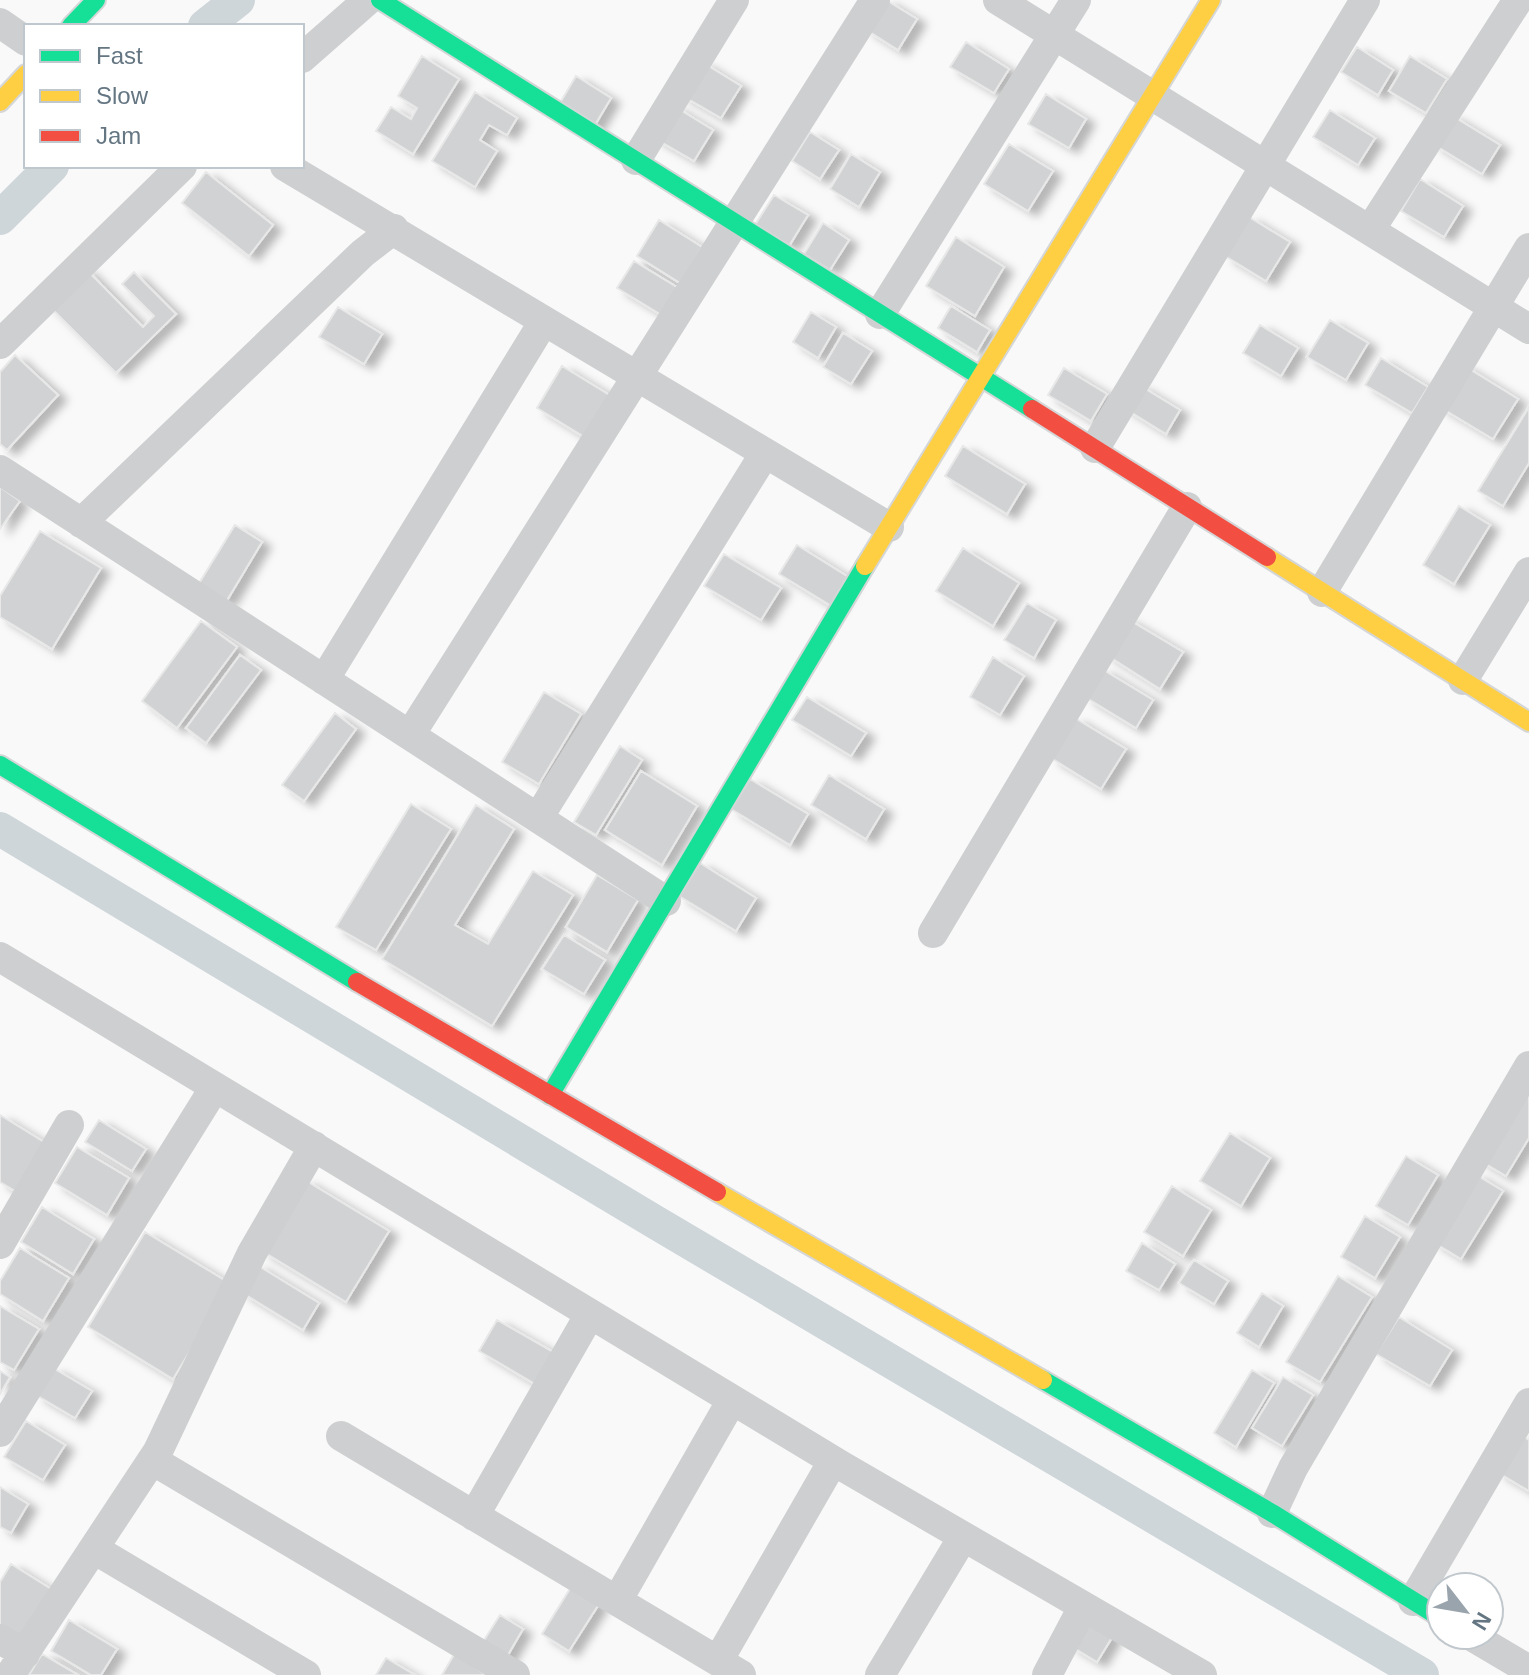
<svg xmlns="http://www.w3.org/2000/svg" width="1529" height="1675" font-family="Helvetica,sans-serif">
  <defs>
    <filter id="shadow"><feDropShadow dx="9" dy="5" stdDeviation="4" flood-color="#0004"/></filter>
  </defs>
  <rect width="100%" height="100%" fill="#f9f9f9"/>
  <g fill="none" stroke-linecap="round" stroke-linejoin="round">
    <path stroke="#ced6d9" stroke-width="34" d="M205 26 238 0
      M0 218 52 166
      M0 829 655 1222 1422 1675"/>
  </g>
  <path fill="#d0d2d3" stroke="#e8e8e8" stroke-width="2" filter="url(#shadow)" d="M886 0 917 19 898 50 865 29Z
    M966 42 1009 69 994 93 950 67Z
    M1357 47 1393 70 1378 95 1341 72Z
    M422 56 459 79 413 154 376 131 391 107 411 119 417 108 398 96Z
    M1410 56 1447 79 1426 113 1389 91Z
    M702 62 741 86 721 118 681 95Z
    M576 76 611 98 592 130 557 108Z
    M475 92 517 118 507 135 489 125 480 140 497 151 475 187 432 161Z
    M1046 94 1086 119 1069 148 1028 124Z
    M674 106 713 130 694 161 654 138Z
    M1330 110 1375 138 1358 165 1313 137Z
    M1451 115 1500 145 1482 174 1433 144Z
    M810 132 839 150 820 179 792 161Z
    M1009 144 1053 171 1028 211 984 184Z
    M851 154 880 172 859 207 830 189Z
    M206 172 273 225 249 256 182 203Z
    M1420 179 1463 206 1444 237 1401 211Z
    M774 195 808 215 789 246 755 225Z
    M1249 217 1290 242 1266 281 1225 256Z
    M659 220 702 247 680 283 637 256Z
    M823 223 849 240 830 270 804 254Z
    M956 237 1004 267 975 316 926 286Z
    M634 261 680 289 663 316 617 288Z
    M85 268 143 327 154 316 122 284 134 272 176 314 116 373 48 305Z
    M951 306 990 330 977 352 938 328Z
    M338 307 382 334 364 364 319 337Z
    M811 312 836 327 818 358 793 342Z
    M1330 320 1368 343 1346 380 1307 357Z
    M1260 325 1298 348 1281 376 1243 353Z
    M843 333 872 351 851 384 823 367Z
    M15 355 58 395 7 450 0 444V372Z
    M1381 358 1428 387 1412 413 1365 385Z
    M1463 365 1518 399 1493 439 1438 406Z
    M562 366 611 396 586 438 537 408Z
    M1064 368 1107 394 1091 421 1048 395Z
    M1139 385 1180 410 1166 434 1124 408Z
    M1529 407V463L1503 506 1478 491Z
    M963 446 1025 484 1007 514 945 476Z
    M0 487 20 501 0 529Z
    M1459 506 1490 525 1454 584 1423 565Z
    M235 525 262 542 226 602 198 585Z
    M40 531 101 568 52 649 0 617V596Z
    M797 545 850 578 833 607 779 574Z
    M963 548 1019 583 993 626 936 591Z
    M724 554 781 588 761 620 704 586Z
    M1027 603 1056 620 1034 658 1004 640Z
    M1126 618 1183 652 1160 689 1105 654Z
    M201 621 237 647 177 728 142 701Z
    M240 655 261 670 206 743 186 728Z
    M993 657 1024 676 1000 715 970 697Z
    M1102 669 1153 700 1136 728 1085 697Z
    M544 692 581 714 539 784 502 762Z
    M807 697 866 733 851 756 792 720Z
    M335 713 356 729 304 801 282 785Z
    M1075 718 1126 749 1101 789 1051 758Z
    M620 746 642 760 596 835 574 822Z
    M641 771 697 806 662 865 605 830Z
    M829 775 884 809 866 839 811 805Z
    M750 779 808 814 790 845 731 809Z
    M411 804 451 829 376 950 336 927Z
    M476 805 514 829 455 925 488 944 533 871 573 895 492 1026 382 959Z
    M700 863 756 898 736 931 679 896Z
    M597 875 638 900 607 952 566 927Z
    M564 935 605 960 584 994 542 969Z
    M1529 1080V1138L1506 1176 1479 1160Z
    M0 1115 44 1142 15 1191 0 1182Z
    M99 1120 146 1149 132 1171 85 1142Z
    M1230 1133 1270 1158 1241 1206 1200 1181Z
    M77 1147 129 1178 107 1215 55 1183Z
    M1406 1156 1438 1175 1408 1225 1376 1206Z
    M1475 1174 1503 1191 1461 1259 1433 1242Z
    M305 1180 389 1231 346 1302 262 1251Z
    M1172 1186 1211 1210 1183 1256 1144 1232Z
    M42 1207 94 1239 73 1274 21 1242Z
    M1365 1216 1400 1237 1375 1278 1341 1257Z
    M145 1232 231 1284 173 1379 88 1327Z
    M1142 1243 1175 1264 1159 1290 1126 1271Z
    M20 1248 69 1278 43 1321 0 1294V1281Z
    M1194 1260 1228 1281 1214 1304 1179 1283Z
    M257 1265 319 1303 303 1330 241 1292Z
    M1338 1276 1372 1297 1320 1382 1286 1362Z
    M1262 1293 1283 1306 1259 1347 1237 1333Z
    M0 1306 39 1329 14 1370 0 1362Z
    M1399 1317 1452 1350 1430 1386 1376 1354Z
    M497 1320 553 1352 535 1384 479 1351Z
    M53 1368 92 1391 75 1418 36 1395Z
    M1252 1370 1274 1383 1236 1447 1214 1433Z
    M0 1371 10 1377 0 1394Z
    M1283 1377 1313 1395 1282 1446 1252 1428Z
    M26 1421 65 1445 43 1480 4 1457Z
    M1521 1435 1529 1440V1491L1497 1472Z
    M0 1487 28 1504 11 1533 0 1527Z
    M11 1564 56 1592 25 1644 0 1629V1582Z
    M571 1587 599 1604 569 1651 542 1634Z
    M500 1615 523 1629 505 1660 481 1645Z
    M1085 1618 1113 1636 1097 1662 1069 1645Z
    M69 1620 117 1649 101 1675H91L51 1651Z
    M455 1653 486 1675H442Z
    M42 1654 78 1675H29Z
    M386 1658 415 1675H376Z"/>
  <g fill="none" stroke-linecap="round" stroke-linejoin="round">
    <defs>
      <path id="fast" d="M380 0 1032 409
        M71 26 96 0
        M0 765 357 982
        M550 1095 865 566
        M1043 1380 1272 1513 1441 1618"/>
      <path id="slow" d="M0 102 26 74
        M1267 557 1529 722
        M865 566 1211 0
        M717 1192 1043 1380"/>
      <path id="jam" d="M1032 409 1267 557
        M357 982 717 1192"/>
    </defs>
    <use href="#fast" stroke="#d5d6d7" stroke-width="22"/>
    <use href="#slow" stroke="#d5d6d7" stroke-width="22"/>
    <use href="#jam" stroke="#d5d6d7" stroke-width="22"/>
    <path stroke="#cecfd0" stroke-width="30" d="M998 0 1529 329
      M0 23 26 41
      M302 58 368 0
      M636 160 734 0
      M285 166 889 527
      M1370 230 1518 0
      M880 314 1076 0
      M0 344 182 166
      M1095 448 1365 0
      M0 470 666 901
      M81 523 363 253 394 229
      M1322 592 1529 248
      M324 680 544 321
      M1463 680 1529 572
      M410 735 875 0
      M538 818 765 453
      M933 933 1187 507
      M0 957 842 1466 1202 1675
      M0 1244 69 1125
      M0 1432 215 1087
      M341 1436 741 1675
      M152 1460 515 1675
      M1272 1513 1293 1468 1529 1066
      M474 1516 590 1314
      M94 1549 306 1675
      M617 1601 732 1400
      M1413 1601 1529 1403
      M1470 1635 1529 1670
      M0 1639 25 1654
      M718 1661 833 1461
      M10 1675 158 1451 252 1253 314 1146
      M880 1675 963 1537
      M1047 1675 1083 1607"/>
    <use href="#fast" stroke="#16e098" stroke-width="18"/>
    <use href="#slow" stroke="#ffcf43" stroke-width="18"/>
    <use href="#jam" stroke="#f24e42" stroke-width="18"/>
  </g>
  <rect x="24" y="24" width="280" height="144" fill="#ffffff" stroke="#c1c8cd" stroke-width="2"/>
  <rect x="40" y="50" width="40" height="12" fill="#16e098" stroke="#c1c8cd" stroke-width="2"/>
  <text x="96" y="64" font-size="24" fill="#657683">Fast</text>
  <rect x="40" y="90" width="40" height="12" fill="#ffcf43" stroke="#c1c8cd" stroke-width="2"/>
  <text x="96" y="104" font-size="24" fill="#657683">Slow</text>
  <rect x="40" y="130" width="40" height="12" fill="#f24e42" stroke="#c1c8cd" stroke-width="2"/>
  <text x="96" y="144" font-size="24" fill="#657683">Jam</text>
  <g transform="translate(1465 1611) rotate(121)"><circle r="38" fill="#ffffff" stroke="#c1c8cd" stroke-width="2"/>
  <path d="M0-6L14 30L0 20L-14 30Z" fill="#99a4ac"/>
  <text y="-12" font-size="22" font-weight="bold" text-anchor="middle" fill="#657683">N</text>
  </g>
</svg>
